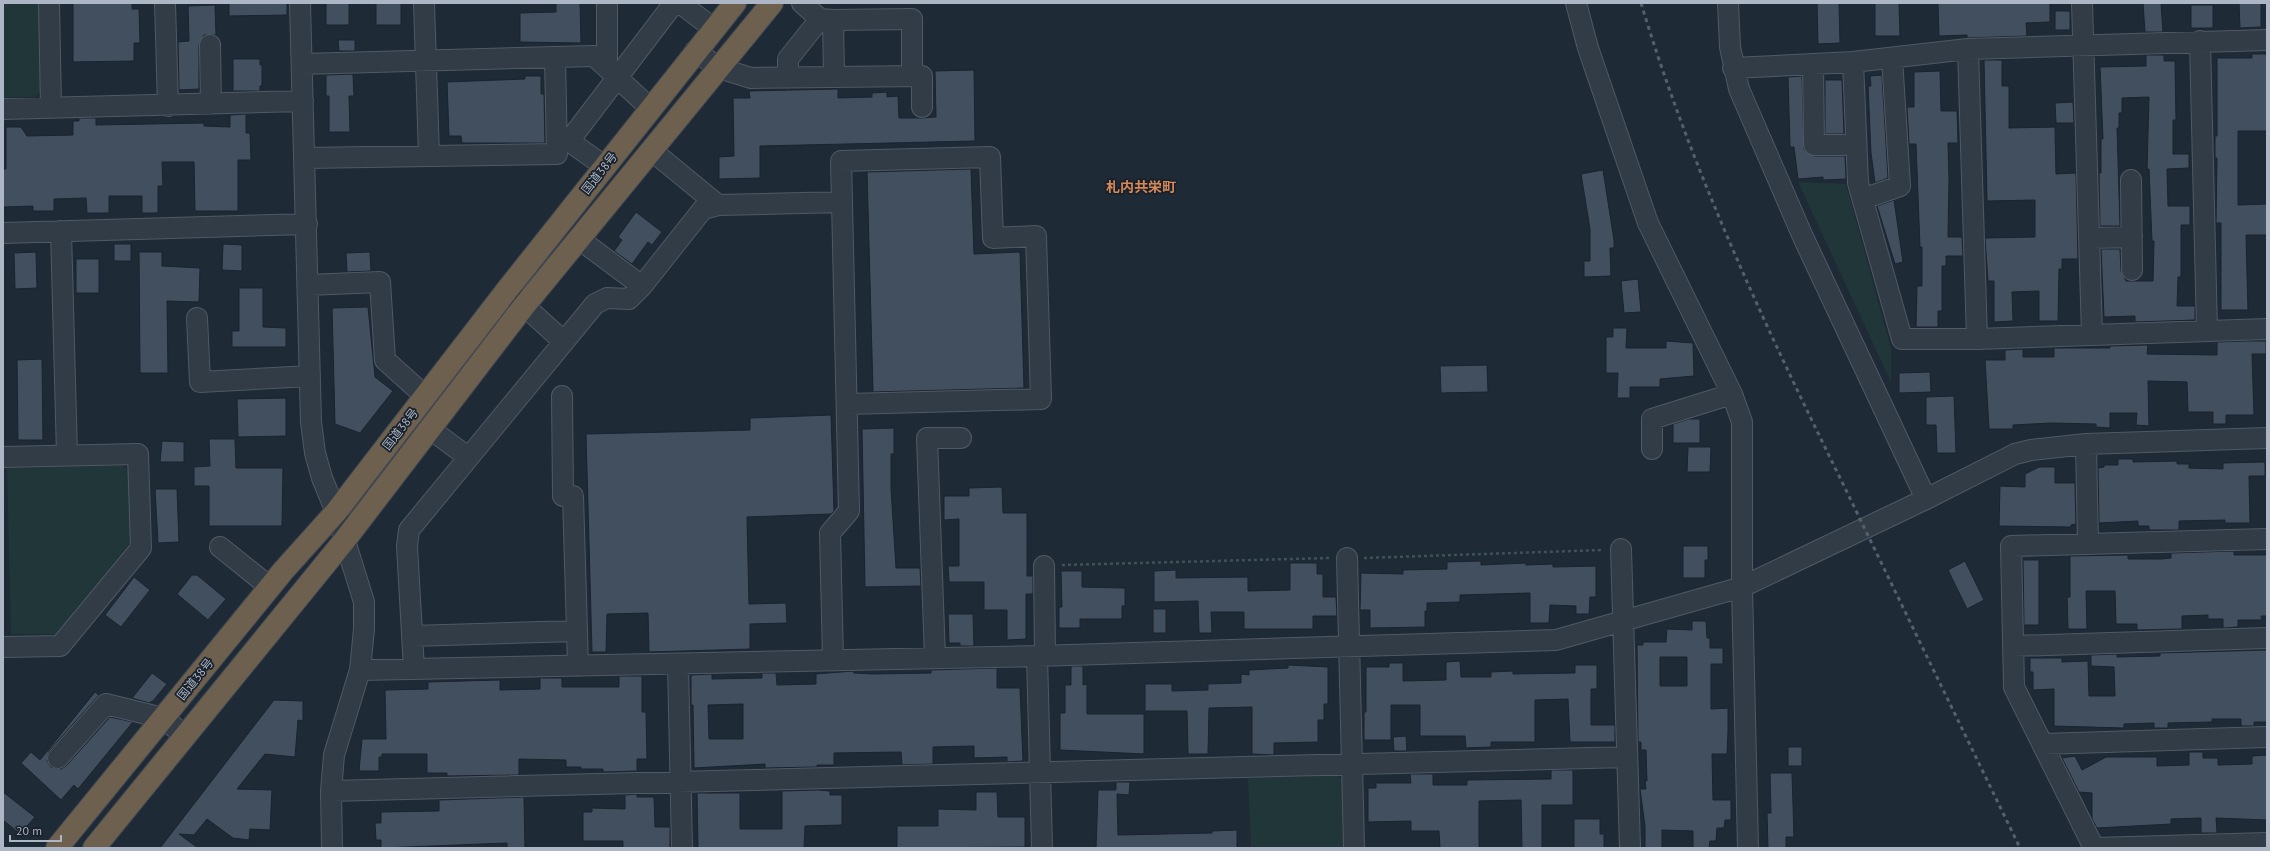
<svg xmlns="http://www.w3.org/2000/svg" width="2270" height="851" font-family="'PT Sans','Noto Sans JP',sans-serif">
  <rect width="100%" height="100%" fill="#1f2a37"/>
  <path fill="#213638" d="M3 3H39L42 88 36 97H3Z
    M1798 182 1846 184 1891 348V382Z
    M122 465 130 471V543L56 634H11L7 468Z
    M1336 775 1342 780 1343 848H1251L1248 778Z"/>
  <path fill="#424f5f" stroke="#1a232e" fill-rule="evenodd" d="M73 3H132V9H139L140 43H134V61L73 62Z
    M229 3H287V15L229 16Z
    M326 3H349V25H326Z
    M376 3H401V25H376Z
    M556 3H580L581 43 520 42V13L556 12Z
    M1817 3H1839L1840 43 1818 44Z
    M1875 3H1899L1900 36H1875Z
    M1938 3H2050V22L2026 23 2027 36 1967 38V35L1939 36Z
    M2143 3H2161L2163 32H2145Z
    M2239 3H2261V27L2240 28Z
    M215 5 216 35H204L199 45V89L179 90 178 42 189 41 188 6Z
    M2191 5H2213V28H2191Z
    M2055 11H2070V30H2055Z
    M338 40H355V51H339Z
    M2252 54H2267V131H2238V205L2267 204V235H2246L2248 310H2221V223H2216L2217 158H2215V136H2217V58H2252Z
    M2146 55H2164V61H2175L2176 120H2173V154H2189V168L2167 169 2168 206H2190V225H2181V277H2178L2177 306H2195V320L2135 322V316L2104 317 2101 249H2120L2121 271 2126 281H2153L2154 241H2152L2149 169H2147L2149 97 2122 98V113H2119V128H2117L2120 226H2100L2099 173H2101V139H2103L2100 67 2146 66Z
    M233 59H260V65H262V86H260V91H233Z
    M1984 60H2002V86H2009V128L2055 127 2056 174 2076 173 2078 259H2062V269H2059L2058 321H2039V291L2012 292 2013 321 1994 322V281H1988L1985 238 2035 237V200L1987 201Z
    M974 70 975 141 760 146V178L719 179V157L734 156 733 98H750L749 91 838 89V98L872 97V93L887 92V97L898 96 899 118H922L936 117 935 71Z
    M1940 71 1941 111H1957L1958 143H1948L1949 179 1948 237H1962L1963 256H1946V266H1942V311H1938V327H1916L1917 286H1922V247H1920L1916 144H1909L1907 107H1914V72Z
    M353 74 354 96H349L350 132H329V96H326V75Z
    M1882 75 1888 178 1875 183 1871 153 1868 86H1871L1870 76Z
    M525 76H541V94H544L545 143H462L461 136H449L447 82 525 79Z
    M1802 76 1804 150 1814 156H1845L1846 179 1823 180V177L1798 179 1794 147H1790L1788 77Z
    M1825 80H1842L1844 134H1825Z
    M2073 102 2074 123H2056L2055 103Z
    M246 114V133H250L251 160H238V211H195L194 162H162L163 186H158V213H142V196H109V213H87L86 198 54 199V211H33V206L3 207V169H6V127H21L27 136 73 135V121H79V118H96V125L204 123V126L230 127V115Z
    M971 169 974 254 1020 252 1024 388 873 392 867 172Z
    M1603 170 1614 240V248H1610L1611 276 1584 277V261H1590V229L1581 174Z
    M1894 200 1903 262 1895 264 1877 206Z
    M636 212 662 232 652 245 648 242 632 264 614 251 622 240 618 237Z
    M114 244H131V261H114Z
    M223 244 242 245V271L222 270Z
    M36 252 37 288 15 289 14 253Z
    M139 252H162V266L200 268 199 302 167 301 168 373H140Z
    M370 252 371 271 347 272 346 253Z
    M76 259H99V293H76Z
    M1638 279 1641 312 1624 313 1621 281Z
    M239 288H263V327L286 328V347H232V331H239Z
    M368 307 375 377 393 391 360 433 335 424 332 308Z
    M1613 328H1627L1626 348H1666V341L1693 343 1694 376 1660 379V387H1630V398H1617L1618 373H1606V337H1613Z
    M2246 341H2266V354H2252L2254 415H2226V424H2213V412H2188L2187 382 2148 381 2149 426 2136 425 2137 413H2110V428L2096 427V424L2051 423 2013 425V429H1989L1985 360H2005V350L2023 349V357H2054V348H2110V346L2148 345 2147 354 2217 355V342Z
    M42 359 43 440H18L17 360Z
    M1487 365 1488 392 1441 393 1440 366Z
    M1930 372 1931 392 1899 393V373Z
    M1954 396 1956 453H1937L1936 425H1926V397Z
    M286 398V436L238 437 237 399Z
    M831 415 834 511 831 514 747 517 749 604 786 603 787 623 750 624V649L649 652 648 613 607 614 606 652H592L586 434 750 430V418Z
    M1689 419H1700V443H1673V424Z
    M894 428V454H891V488L896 568H920L921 586 865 587 862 429Z
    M209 439H235L236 468H283L282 526H209V486H194V467L210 466Z
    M162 441 184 442V462H160Z
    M1688 447H1711L1710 472H1687Z
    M2118 459H2133V462L2177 461V464H2189V468L2223 469V463L2265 462V476H2249L2250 523H2225V520L2179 521V530H2149V526H2138V521L2099 523 2098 468 2104 467V465H2118Z
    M2039 467H2055V483H2075L2076 524 2071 525V527L1999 526 2000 486 2025 487V474Z
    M1002 487 1003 513H1027V576H1033V594H1026V639L1007 640V610H984V582H949L948 566H959V519L944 520V496H969V488Z
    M155 489H177L179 542 158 543Z
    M1683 546H1708V560H1705V578H1683Z
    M2234 551V555H2267V616H2261L2262 620H2238V627L2223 628V619H2208V615L2182 616V629L2137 630V624H2116L2115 591H2086L2087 629H2068L2067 597H2070V556L2128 555V559H2161L2171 558V553Z
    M2023 560H2039V625H2024Z
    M1481 561V565L1526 563V565L1553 564V567L1596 566V597H1590L1589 614H1576V606L1550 605 1549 623H1530V593L1460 595V602L1427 603V611H1425V627L1370 628V610H1360L1361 573 1403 574V570L1447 569V562Z
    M1965 561 1984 600 1967 609 1948 570Z
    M1290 563H1317V574H1323V597H1336L1337 616H1313V629H1244V612H1211L1212 633H1199L1198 601 1154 602V571L1176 570V578L1248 577V591L1290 590Z
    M1061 571H1082V587L1125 588V606H1122V619H1080V628H1059V607H1062Z
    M192 575H197L226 599 208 620 177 594Z
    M134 577 150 590 121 627 105 615Z
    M1153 609H1166V633H1153Z
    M948 614H973L974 646H960V643H949Z
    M1692 621H1706L1707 638H1710V648H1723V664H1711V709L1728 708V732L1727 754H1712L1713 800H1731V820H1725L1724 828H1717L1716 841H1710L1709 848H1693V831L1662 830V848H1645V826L1640 789H1646L1645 781H1647L1646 750H1641V742H1638L1637 645H1643V642H1666L1667 629 1692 630ZM1660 657H1687V686H1660Z
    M2267 650V722H2254V726H2241V719H2212V722L2168 723V728H2154V723L2124 724V728L2054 726V689L2033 690V672H2030V658H2062V662L2088 661 2089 696H2115L2114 667 2091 666V655L2117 654V657L2160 656V653Z
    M1460 661 1461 677H1491V672L1513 671V674L1575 673V665H1597V689H1591V725H1615V742H1570L1568 699 1535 700V742H1491V747L1466 748 1465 736H1420V705H1391V740H1364V712H1366V667H1389V663H1403V681L1446 680V662Z
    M1288 665 1328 667V704H1324V720H1318V742L1274 743V755L1252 754V707L1209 708 1208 754H1188L1187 711H1145V684H1172V691L1208 690V684L1241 683V674L1249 675V670L1288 668Z
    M1071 666H1083V685L1087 684V714H1144V754L1060 750V713H1065V685H1071Z
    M997 668V688H1020L1023 761 1007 762V757L974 758V746L933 747V764L902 765 901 752 834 753V765H817V767L765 768V764L694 768 693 705H691V675L712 674V679L762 678V673H776L777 685 816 684V674L853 671 854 673 873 674 931 673V670ZM743 704V739H709L708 705Z
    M152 673 167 684 153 701 149 703 132 698Z
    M619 676H642V712H646L647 759H637V771L603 772V769H581V767H566V760L519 759V775L447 776V773H427V754H382V757H379V771H359L362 739H386L385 690 428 689V682L500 680V690L540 689V678H562V687H619Z
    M95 692 99 695 49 751 47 761 51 767 61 769 66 766 110 717 133 722 78 789 74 785 61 800 21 763 31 752 40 760Z
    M274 700 303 701V721L298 720 295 757 265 754 237 789 272 790 270 830 250 829 249 840 233 838 207 819 194 835 179 834 198 848H160Z
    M1406 736 1407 751H1394L1393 737Z
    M1788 747H1802V766H1788Z
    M2189 752H2203V758H2218V765L2252 764V756L2267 755V820L2216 818 2217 833H2201V818L2171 819V824L2097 828 2092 819V793L2079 792 2062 758 2075 756 2082 770 2106 757H2157V766L2189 765Z
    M1551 770H1573V805H1542V848H1522L1521 800 1479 801V848H1440L1439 831H1411V821L1368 822V788H1376V783H1411L1410 774H1433V785H1467V780L1551 779Z
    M1770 773H1792L1794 837H1786V848H1768L1767 813H1771Z
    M1116 782H1130L1129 795 1117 794 1118 835 1212 833V831L1237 830V848H1096L1098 790H1116Z
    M818 790 830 791V795H842V825L805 826 804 848H698L697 793H740V829H782V791Z
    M3 792 35 817 20 834 3 820Z
    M976 792H997L998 817H1025V847L897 848V826H938V809L976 810Z
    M637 794V797H654L655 827H670V848H623V841H583V812H592V808L625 809V795Z
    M524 797 525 848H507V843L381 848V840H376L375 823H381V812L439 811V800Z
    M1574 819H1600V834H1604V848H1574Z"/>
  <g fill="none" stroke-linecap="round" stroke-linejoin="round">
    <defs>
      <path id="minor" d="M49 3 51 108
        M165 3 168 106
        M300 3 311 422 315 453 322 478 336 512 364 602V629L360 670 334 755 331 791 332 848
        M424 3 429 156
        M607 3V68
        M680 3 714 29
        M802 3 820 19 833 20
        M1576 3 1588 48 1648 223 1732 394 1742 422V587L1748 848
        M1728 3 1730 47 1739 89 1803 237 1926 499
        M2082 3 2092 335
        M2200 41 2207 331
        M210 45 211 104
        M1968 49 1977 339
        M695 51 719 68 751 78 922 76V107
        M1853 62 1858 183 1902 339H1977L2267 329
        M302 64 594 56 650 108
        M1813 64 1814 145H1856
        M1733 68 1853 62 1968 49 2267 40
        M834 77 833 20 912 19V76
        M788 78V59L820 19
        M3 109 303 101
        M651 150 718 205
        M305 158 557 154 555 57
        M604 166 569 141 674 3
        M2131 180 2132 270
        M1863 199 1900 186 1892 58
        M842 202 841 161 990 157 993 238 1036 236 1041 399 847 404
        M61 231 67 455
        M3 233 307 224
        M2089 238 2132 237
        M579 239 642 286
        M308 285 380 282 385 360 425 396
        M507 290 564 342
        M197 318 200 382 310 376
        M562 396 563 496H573L578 666
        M430 429 468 457
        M2086 444 2088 544
        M1652 449V419L1732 394
        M3 457 138 454 141 548 60 646 3 647
        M2267 539 2011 546 2014 687 2094 848 2267 843
        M220 547 270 587
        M1621 549 1630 848
        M1347 558 1354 848
        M1044 566 1045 656
        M412 636 577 631
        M2013 646 2267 638
        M1037 656 1042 848
        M935 658 927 438H961
        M678 664 682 848
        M414 669 407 546 409 530 595 304 607 298 629 299 642 286 703 209 718 205 842 202 849 511 830 533 833 660
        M360 670 1037 656 1556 640 1742 587 1926 499 2015 454 2031 450 2086 444 2267 438
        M2042 744 2267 737
        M58 758 106 704 163 718 185 736
        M331 791 1627 757"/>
      <path id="highway" d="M57 848 283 571 336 512 507 290 735 3
        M94 848 344 541 524 306 772 3"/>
    </defs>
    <use href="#minor" stroke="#505965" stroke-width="22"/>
    <use href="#highway" stroke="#3d4652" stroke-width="24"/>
    <path stroke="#3e5355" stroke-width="2.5" stroke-dasharray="3 3" stroke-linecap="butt" d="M1364 558 1603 550
      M1062 565 1329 558"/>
    <use href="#minor" stroke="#323c47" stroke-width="20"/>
    <use href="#highway" stroke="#6e604f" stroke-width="22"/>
    <path stroke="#54606f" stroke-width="3" stroke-dasharray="4 4" stroke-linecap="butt" d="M1641 3C1692 172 1767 330 1845 488 1903 608 1962 728 2020 848"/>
  </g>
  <g text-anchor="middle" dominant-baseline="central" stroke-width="3.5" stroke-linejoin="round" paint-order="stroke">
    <g font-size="12" fill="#acb6c4" stroke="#18212b">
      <text transform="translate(599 173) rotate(-52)">国道38号</text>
      <text transform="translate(400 429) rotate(-52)">国道38号</text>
      <text transform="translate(195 679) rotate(-51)">国道38号</text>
    </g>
    <g font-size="14" font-weight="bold" fill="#d68956" stroke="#18212b">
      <text x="1141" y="187">札内共栄町</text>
    </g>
  </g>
  <rect width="2270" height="851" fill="none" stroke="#acb6c4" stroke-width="8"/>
  <path d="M10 835v6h51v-6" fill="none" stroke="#acb6c4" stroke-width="2"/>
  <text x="16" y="835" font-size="12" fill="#acb6c4" stroke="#18212b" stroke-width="3" paint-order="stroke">20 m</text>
</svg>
